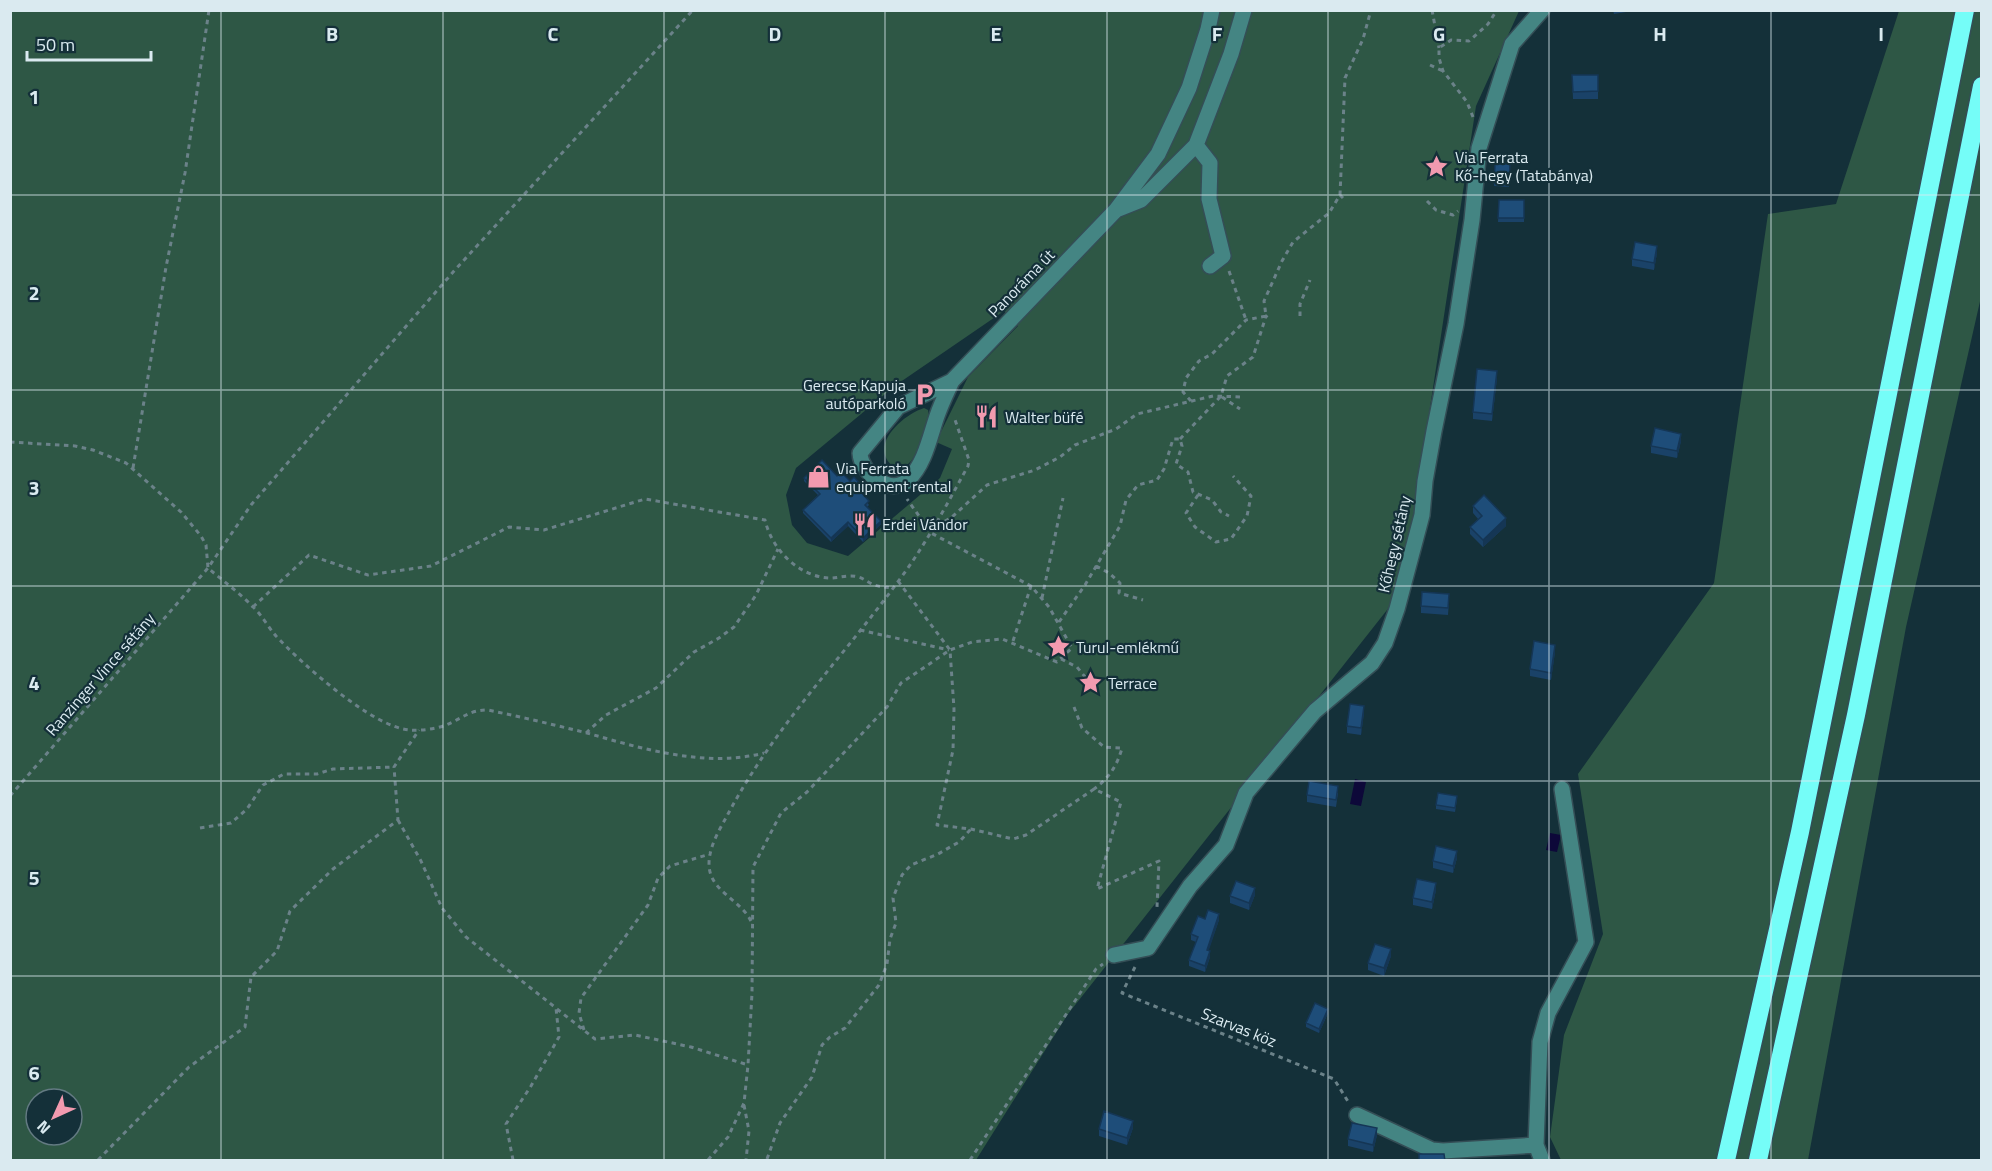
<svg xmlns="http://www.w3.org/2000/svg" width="1992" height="1171" font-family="'Titillium Web',sans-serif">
  <rect width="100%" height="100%" fill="#143039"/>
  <path fill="#2e5745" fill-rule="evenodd" d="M10 11H1519L1476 106 1402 591 1068 1014 976 1160H11ZM1004 311 1018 326 968 377 936 442 952 449 940 478 848 556 807 543 792 525 786 495 796 468 896 385ZM36 1099H72V1135H36Z
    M1899 11H1981V297L1906 627 1808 1160H1561L1550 1137 1564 1035 1603 934 1578 774 1714 583 1768 214 1836 204Z
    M924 408 928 410C931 421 918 457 908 464 904 467 899 467 894 467 867 447 902 415 924 408Z"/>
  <path fill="#0d0839" d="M1355 779 1366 782 1361 806 1350 804Z
    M1550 833 1561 835 1557 852 1546 850Z"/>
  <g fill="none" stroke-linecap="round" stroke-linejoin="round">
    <defs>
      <path id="minor" d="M1196 145 1210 163 1209 199 1223 256 1210 266
        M1116 210 1141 200 1196 145 1231 54 1244 10
        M952 381C947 392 941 404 937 416 930 436 925 464 908 480 891 496 861 474 860 453L898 407 952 381 1116 210 1158 154 1189 88 1208 29 1212 10
        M1114 955 1148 948 1190 886 1226 845 1246 793 1315 711 1372 663 1385 643 1397 609 1422 515 1425 481 1434 431 1456 324 1472 220 1479 148 1512 44 1542 10
        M1357 1115 1432 1150 1443 1151 1536 1145 1542 1160
        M1536 1145 1540 1042 1548 1013 1586 942 1562 789"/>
      <path id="highway" d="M1726 1160 1800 832 1965 10
        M1758 1160 1856 715 1982 86"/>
    </defs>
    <use href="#minor" stroke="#344e56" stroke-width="18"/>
    <use href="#highway" stroke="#344e56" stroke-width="21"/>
    <path stroke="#6b8289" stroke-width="3" stroke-dasharray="4.5 4.5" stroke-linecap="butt" d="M1432 10 1439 48
      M1430 65 1443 71
      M1473 117 1467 102 1443 71 1439 58V48L1451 40 1469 41 1488 24 1497 10
      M1340 195 1345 78 1363 39 1371 10
      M1427 201 1436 210 1453 215 1458 211
      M1229 271 1246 320
      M1300 316V304L1310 280
      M1222 397 1240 409
      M1191 401 1183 392 1186 378 1199 361 1212 354 1246 320 1266 316 1264 301 1282 261 1293 242 1329 213 1340 195 1345 200
      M1180 439 1221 396 1227 376 1253 357 1266 316 1269 320
      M10 442 75 446 93 450 126 463 181 512 201 536 206 545 208 568C223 581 240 593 253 607 262 615 268 627 276 636 301 663 373 728 410 730 421 731 435 729 446 725 463 718 469 710 488 710 521 717 555 725 587 733 643 749 706 768 764 753
      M133 468 166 267 185 173 209 10
      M1198 495 1186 513 1195 527 1216 542 1231 539 1247 516 1251 496 1233 476
      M937 526 952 517 987 485 1035 470 1060 457 1075 445 1116 429 1137 414 1213 396 1243 397
      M1096 566 1109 573 1120 583 1119 593 1143 600
      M898 581 950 650 954 709 953 750 937 825 971 829 1013 839 1026 835 1094 789 1121 802 1097 889 1159 861 1157 907
      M1042 598 1063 498
      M253 607 309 555 368 575 431 566 509 527 544 530 645 499 765 520C772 550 799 577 830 578 839 578 850 574 858 577 863 578 866 581 870 583 877 587 885 587 893 588
      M1059 622 1085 585 1120 526 1126 500 1138 485 1157 480 1164 469 1173 439H1180L1182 446 1176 464 1188 472 1193 492 1212 500 1221 512 1229 516
      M860 630 949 650
      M1013 641 1031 586
      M1061 659 1077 667 1090 683
      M1074 707 1082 728 1104 747 1122 748C1117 766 1109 778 1094 789
      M586 733 606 715 656 688 694 652 719 638 734 627 756 595 778 549
      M10 796 208 568 251 505 454 271 693 10
      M398 820 421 861 442 908 466 937 556 1008 559 1037 531 1086 506 1124 513 1160
      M200 828 231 823 247 809 263 785 284 774H317L333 769 394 767
      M751 921C740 899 709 891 709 864 709 846 720 829 728 814 773 729 841 659 897 583 925 546 946 506 968 466L969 460 954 417
      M1135 967 1122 993 1334 1079 1349 1103
      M557 1009 595 1039 635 1035 691 1047 748 1065
      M584 1030 579 1013 581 998 648 905 658 878 670 866 710 854
      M744 1105 749 1131 746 1160
      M767 1159 780 1123 812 1077 822 1045 830 1037 845 1028 879 985 887 964 890 939 896 923 893 898 902 875 911 865 938 854 959 842 971 829
      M98 1160 189 1067 245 1027 251 977 277 951 290 911 333 869 398 820 394 767 419 730
      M708 1160 728 1137 744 1103 748 1065 752 993 753 867 781 813 807 792 887 707 901 683 950 650 972 642 1002 639 1057 662 1072 648 1049 607 1031 586 931 533 907 499
      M970 1160 1096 969 1103 964"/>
    <use href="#minor" stroke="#448583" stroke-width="15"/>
    <use href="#highway" stroke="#75fdf8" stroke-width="18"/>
  </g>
  <path fill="#1a4268" d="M1613 10H1638L1614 14Z
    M1572 75H1598V99H1573Z
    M1495 164H1510L1509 187 1494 186Z
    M1499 200H1524V222H1498Z
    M1657 253 1654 270 1632 266V259Z
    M1497 378 1492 421 1473 419V412Z
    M1681 441 1677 458 1651 453V446Z
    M837 476 850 481 863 490 861 492 869 505 867 507 881 524 863 542 848 526 831 542 803 513V510L818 495 804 481V478Z
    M1473 506 1506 526 1483 547 1470 534V527L1478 519 1473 513Z
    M1449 601 1448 615 1421 613V606Z
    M1555 652 1551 680 1530 676V669Z
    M1364 713 1361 735 1347 733V726Z
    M1338 793 1336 807 1307 802V795Z
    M1457 799 1455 812 1436 809V805Z
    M1457 858 1453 873 1433 868V861Z
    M1436 890 1432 909 1413 905V898Z
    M1255 895 1249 910 1230 903V896Z
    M1205 919 1219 920 1208 951 1210 957 1205 972 1189 966V960L1196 942 1191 940V934Z
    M1391 956 1384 976 1368 970V963Z
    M1328 1013 1319 1033 1306 1027V1023Z
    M1133 1128 1127 1145 1099 1136V1129Z
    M1377 1135 1373 1152 1348 1146V1139Z"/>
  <path fill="#153655" d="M1657 246V253L1654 270V263Z
    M1497 371V378L1492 421V414Z
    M1681 434V441L1677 458V451Z
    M1506 518V526L1483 547V540Z
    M881 521V524L863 542V538Z
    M848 522V526L831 542V538Z
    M1555 645V652L1551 680V673Z
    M1364 706V713L1361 735V728Z
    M1457 851V858L1453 873V866Z
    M1436 883V890L1432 909V902Z
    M1255 888V895L1249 910V903Z
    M1219 914V920L1207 956V950Z
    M1391 949V956L1384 976V968Z
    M1210 951V957L1205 972V966Z
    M1328 1009V1013L1319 1033V1029Z
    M1133 1121V1128L1127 1145V1138Z
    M1377 1128V1135L1373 1152V1145Z"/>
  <path fill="#1e4d79" stroke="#153655" stroke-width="1.5" d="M1572 75H1598V91L1573 92Z
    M1495 164H1510L1509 183H1494Z
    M1499 200H1524V218H1498Z
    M1635 242 1657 246 1654 263 1632 259Z
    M1477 369 1497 371 1492 414 1473 412Z
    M1655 428 1681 434 1677 451 1651 446Z
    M822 460 837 476 841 472 850 481 854 477 863 487 859 490 869 501 865 505 881 521 863 538 848 522 831 538 803 510 820 494 804 478Z
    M1484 495 1506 518 1483 540 1470 527 1482 516 1473 506Z
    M1422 592 1449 594 1448 608 1421 606Z
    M1534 641 1555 645 1551 673 1530 669Z
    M1350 704 1364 706 1361 728 1347 726Z
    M1309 781 1338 786 1336 800 1307 795Z
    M1438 793 1457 796 1455 808 1436 805Z
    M1436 846 1457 851 1453 866 1433 861Z
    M1417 879 1436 883 1432 902 1413 898Z
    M1236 881 1255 888 1249 903 1230 896Z
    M1208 910 1219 914 1207 950 1210 951 1205 966 1189 960 1198 937 1191 934 1198 916 1205 919Z
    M1375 944 1391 949 1384 968 1368 963Z
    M1315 1003 1328 1009 1319 1029 1306 1023Z
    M1104 1111 1133 1121 1127 1138 1099 1129Z
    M1352 1123 1377 1128 1373 1145 1348 1139Z
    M1419 1154H1444L1445 1161H1419Z"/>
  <path fill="none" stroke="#daeaf0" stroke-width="1.5" stroke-opacity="0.55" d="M221 10V1160M443 10V1160M664 10V1160M885 10V1160M1107 10V1160M1328 10V1160M1549 10V1160M1771 10V1160M10 195H1982M10 390H1982M10 586H1982M10 781H1982M10 976H1982"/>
  <defs>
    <symbol id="sight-bare" viewBox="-9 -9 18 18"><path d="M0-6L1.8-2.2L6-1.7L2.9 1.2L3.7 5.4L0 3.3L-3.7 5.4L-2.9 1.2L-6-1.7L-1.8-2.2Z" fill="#f29aaf" stroke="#143039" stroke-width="2.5" paint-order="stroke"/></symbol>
    <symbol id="parking-bare" viewBox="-9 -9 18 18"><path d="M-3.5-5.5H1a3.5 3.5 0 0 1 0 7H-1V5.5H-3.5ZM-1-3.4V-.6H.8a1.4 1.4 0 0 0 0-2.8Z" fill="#f29aaf" stroke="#143039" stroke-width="2.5" paint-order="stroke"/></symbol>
    <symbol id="restaurant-bare" viewBox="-9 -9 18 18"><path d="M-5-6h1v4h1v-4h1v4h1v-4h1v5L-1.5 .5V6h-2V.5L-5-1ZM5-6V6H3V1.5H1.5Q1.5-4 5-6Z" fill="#f29aaf" stroke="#143039" stroke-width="2.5" paint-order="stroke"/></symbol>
    <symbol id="shop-bare" viewBox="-9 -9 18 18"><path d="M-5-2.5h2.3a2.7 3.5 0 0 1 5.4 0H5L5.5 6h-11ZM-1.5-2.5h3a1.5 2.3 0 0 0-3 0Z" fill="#f29aaf" stroke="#143039" stroke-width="2.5" paint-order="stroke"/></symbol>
  </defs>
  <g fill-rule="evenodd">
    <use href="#sight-bare" x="1420" y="150" width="33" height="33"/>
    <use href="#parking-bare" x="908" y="378" width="33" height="33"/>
    <use href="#restaurant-bare" x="970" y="400" width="33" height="33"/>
    <use href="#shop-bare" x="802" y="460" width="33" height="33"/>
    <use href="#restaurant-bare" x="848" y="508" width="33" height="33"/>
    <use href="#sight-bare" x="1042" y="630" width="33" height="33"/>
    <use href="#sight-bare" x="1074" y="666" width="33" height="33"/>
  </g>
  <g text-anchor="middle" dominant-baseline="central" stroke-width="4.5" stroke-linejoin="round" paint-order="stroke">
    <g font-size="16" fill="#daeaf0" stroke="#143039" text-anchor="start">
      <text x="1455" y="157">Via Ferrata<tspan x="1455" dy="18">Kő-hegy (Tatabánya)</tspan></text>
      <text x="906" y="385" text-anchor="end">Gerecse Kapuja<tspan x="906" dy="18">autóparkoló</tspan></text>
      <text x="1005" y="417">Walter büfé</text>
      <text x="836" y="468">Via Ferrata<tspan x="836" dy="18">equipment rental</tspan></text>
      <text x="882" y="524">Erdei Vándor</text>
      <text x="1076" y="647">Turul-emlékmű</text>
      <text x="1108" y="683">Terrace</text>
    </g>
    <g font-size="16" fill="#daeaf0" stroke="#143039">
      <text transform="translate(1021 283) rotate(-46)">Panoráma út</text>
      <text transform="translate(1394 544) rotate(-77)">Kőhegy sétány</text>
      <text transform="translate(100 674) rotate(-49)">Ranzinger Vince sétány</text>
      <text transform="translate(1239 1027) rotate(22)">Szarvas köz</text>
    </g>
  </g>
  <g font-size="20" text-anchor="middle" font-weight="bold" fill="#daeaf0" stroke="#143039" stroke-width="4.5" stroke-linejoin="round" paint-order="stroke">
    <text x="332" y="41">B</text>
    <text x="553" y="41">C</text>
    <text x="775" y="41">D</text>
    <text x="996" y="41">E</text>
    <text x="1217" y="41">F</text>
    <text x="1439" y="41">G</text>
    <text x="1660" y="41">H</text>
    <text x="1881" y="41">I</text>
    <text x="34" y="104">1</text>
    <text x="34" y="300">2</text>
    <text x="34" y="495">3</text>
    <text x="34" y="690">4</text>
    <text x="34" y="885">5</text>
    <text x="34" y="1080">6</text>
  </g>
  <rect width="1992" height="1171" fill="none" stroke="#daeaf0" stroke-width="24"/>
  <g transform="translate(54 1117) rotate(225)"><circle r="28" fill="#143039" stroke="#637a82" stroke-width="1.5"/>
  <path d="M0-4.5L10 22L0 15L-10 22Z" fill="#f29aaf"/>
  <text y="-9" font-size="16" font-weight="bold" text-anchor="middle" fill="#daeaf0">N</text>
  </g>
  <path d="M27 51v9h124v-9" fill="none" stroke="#daeaf0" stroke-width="3"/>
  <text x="36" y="51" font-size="18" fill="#daeaf0" stroke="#143039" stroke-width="4.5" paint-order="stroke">50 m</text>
</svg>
